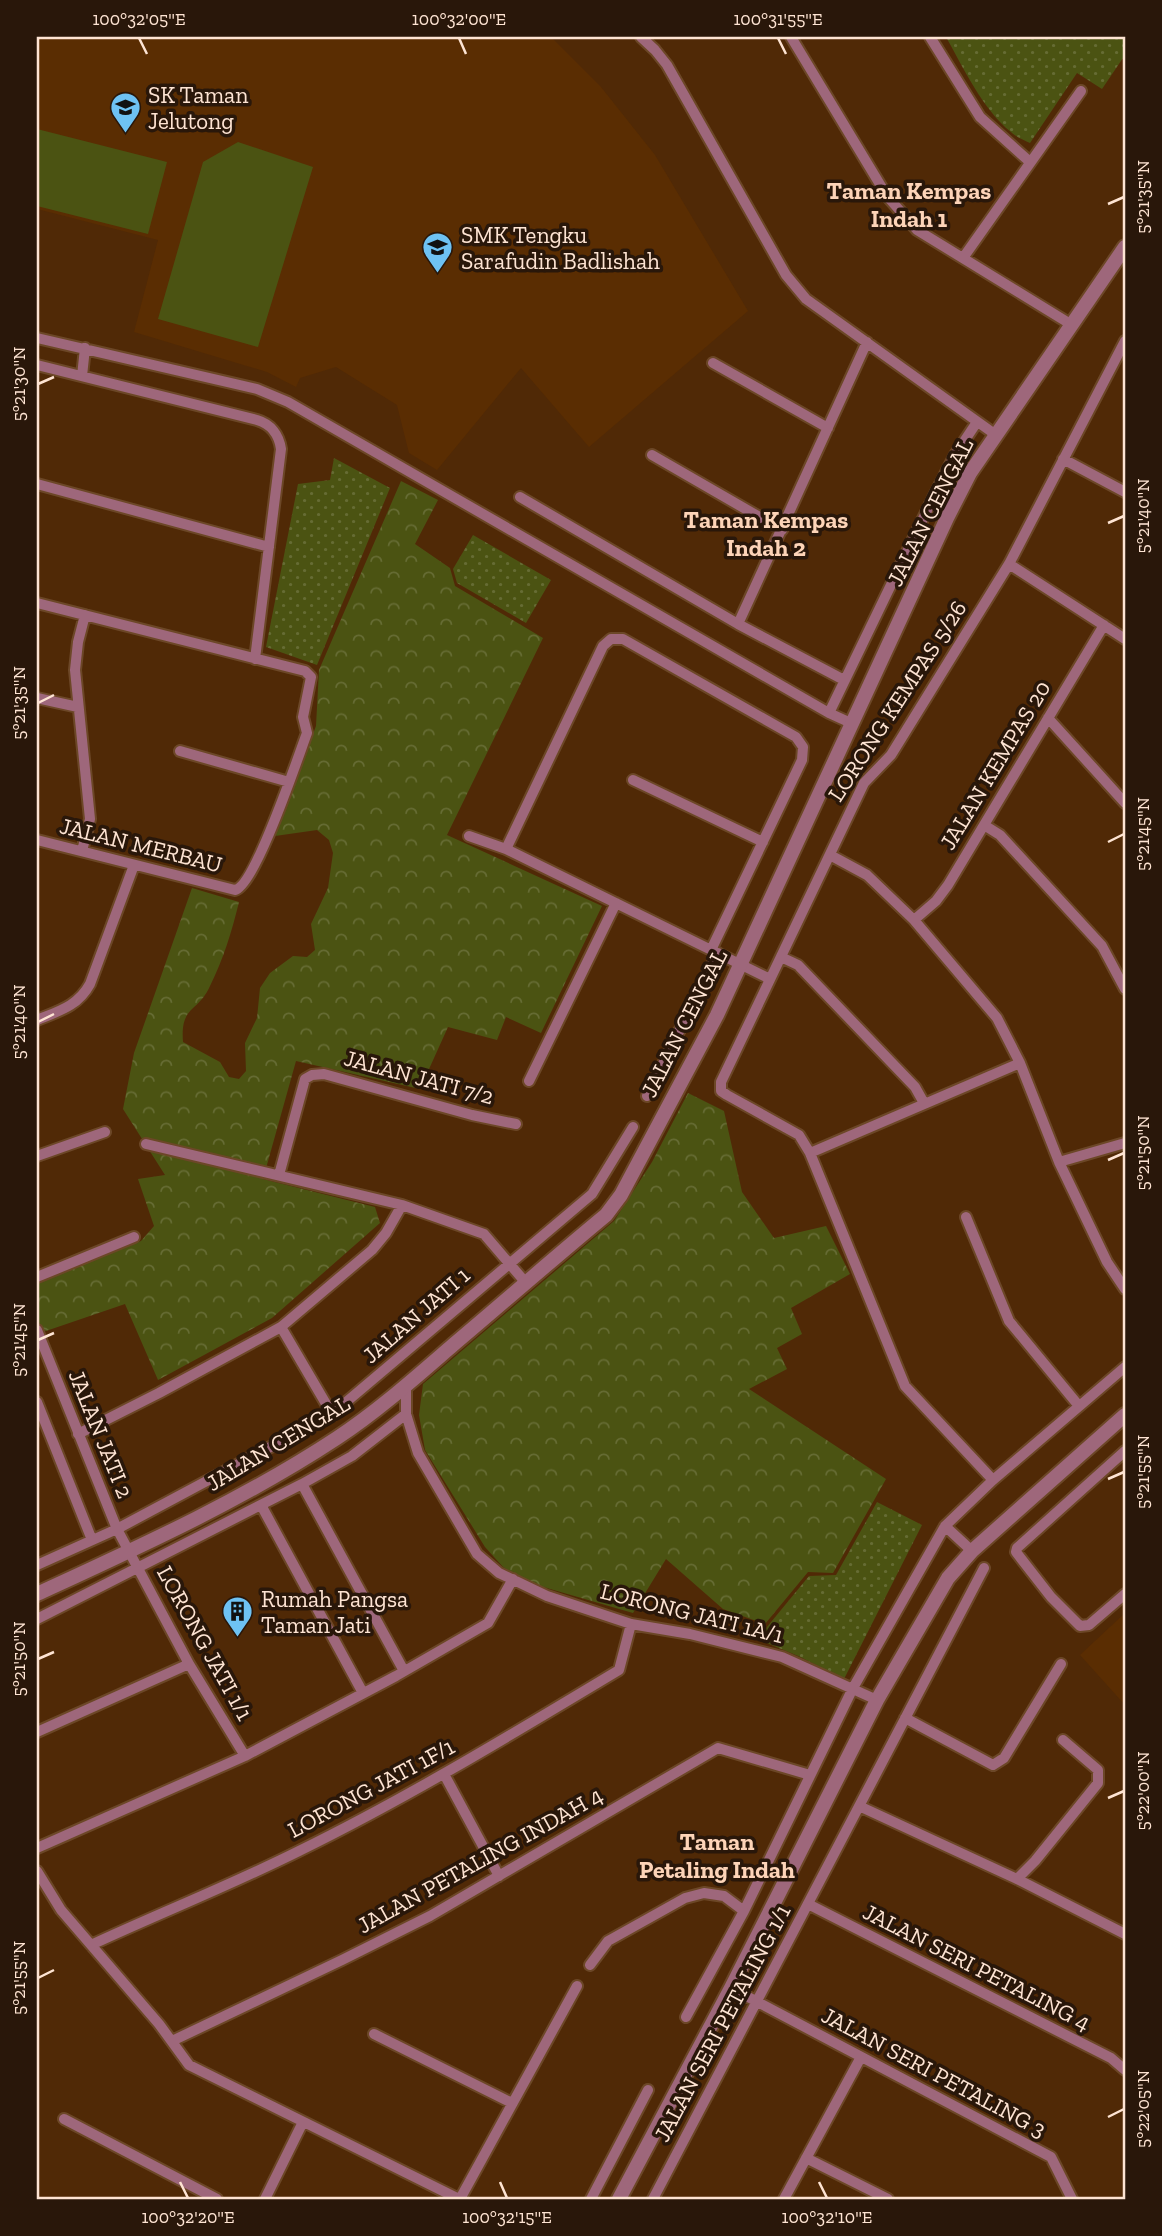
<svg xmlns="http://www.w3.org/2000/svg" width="1162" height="2236" font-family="'Zilla Slab',serif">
  <defs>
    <pattern id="forest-crowns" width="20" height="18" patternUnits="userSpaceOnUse" patternTransform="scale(1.75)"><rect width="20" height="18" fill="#4b5312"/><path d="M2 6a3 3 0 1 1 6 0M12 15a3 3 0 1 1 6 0" fill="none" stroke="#666c34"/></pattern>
    <pattern id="park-dots" width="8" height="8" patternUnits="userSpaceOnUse" patternTransform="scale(1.75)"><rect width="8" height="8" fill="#4b5312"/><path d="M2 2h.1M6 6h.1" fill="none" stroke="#666c34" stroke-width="1.8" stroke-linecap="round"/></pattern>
  </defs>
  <rect width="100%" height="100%" fill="#502906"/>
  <path fill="#5a2d02" d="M37 37H551L601 87 655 155 748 311 589 447 521 368 437 470 409 453 397 405 336 367 300 378 296 387 267 372 134 332 158 240 37 209Z
    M1125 1613V1705L1080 1655Z"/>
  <path fill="#4b5312" d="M37 129 167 162 148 234 37 206Z
    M238 142 313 167 258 347 158 319 203 162Z"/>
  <path fill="url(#forest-crowns)" d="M401 481 438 500 415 544 450 568 455 586 543 638 447 835 602 906 541 1033 506 1017 497 1040 448 1027 420 1089 296 1061 263 1179 375 1207 380 1223 272 1318 158 1380 125 1304 43 1332 37 1317V1281L141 1241 154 1226 138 1179 165 1175 123 1109 134 1053 192 888 239 902C232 931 223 960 210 986 198 1013 180 1005 183 1042L220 1062 229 1077 239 1079 246 1071 245 1043 257 1018 260 988 270 973 293 956 307 957 315 950 311 924 328 888 333 853 329 840 317 830 275 836 316 726 319 670Z
    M688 1093 724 1111 742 1192 774 1238 826 1226 850 1274 791 1308 802 1334 777 1348 787 1369 749 1389 886 1479 833 1573 808 1572 765 1624 723 1609 666 1559 633 1613 526 1582 503 1567 485 1547 425 1450 419 1415 423 1384 614 1221 652 1162Z"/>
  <path fill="url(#park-dots)" d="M946 37H1125V55L1102 89 1077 73 1030 143C1024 140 1016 137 1011 132 983 110 963 67 946 37Z
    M334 458 390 488 317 665 266 647 298 484 330 480Z
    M473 535 551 580 526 623 457 583 453 569Z
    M877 1502 922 1525 844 1679 798 1656 757 1639 809 1576 836 1575Z"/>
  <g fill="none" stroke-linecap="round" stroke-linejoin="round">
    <defs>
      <path id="minor" d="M641 37 655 50 667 65 786 275 806 299 996 435
        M791 37 887 196 917 230 1072 325
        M930 37 980 117 1030 162
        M963 258 1081 91
        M37 338 257 389 288 402 829 713 853 724
        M713 363 828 428
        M37 365 257 420C271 424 279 435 281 449L255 659
        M82 376 85 348
        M652 455 782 530
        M1063 459 1125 492
        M37 484 269 547
        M520 497 738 624 844 680
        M1009 564 1125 639
        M37 603 305 671 311 677 303 717 307 733C298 757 255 886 235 890L37 840
        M738 624 867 342
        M37 698 78 707
        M829 713 933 498 955 455 977 422
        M1048 718 1125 803
        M180 751 289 782
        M633 780 763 842
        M984 825 1000 835 1102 946 1125 989
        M469 836 506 849 770 979
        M506 849 603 646 611 639H623L796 737 803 747 802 760 711 950
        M82 851 90 819 75 670 78 642 85 615
        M830 855 867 875 914 920 997 1018 1020 1063 1059 1162 1107 1262 1125 1289
        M914 920 936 901 948 885 1104 625
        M781 957 798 965 915 1087 924 1103
        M37 1020C59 1011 78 1006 90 984L134 865
        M529 1081 616 903
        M647 1096 718 953
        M146 1144 402 1205 484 1234 526 1283
        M810 1153 1020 1063
        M37 1156 105 1132
        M1059 1162 1125 1143
        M279 1175 305 1079 312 1075 324 1074 472 1115 516 1124
        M966 1217 1009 1321 1079 1406
        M37 1277 134 1237
        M281 1327 332 1414
        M37 1330 117 1529 189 1664 245 1756
        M406 1385V1414L418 1453 477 1554 499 1573 547 1596 631 1624 690 1634 782 1657 877 1700
        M37 1402 92 1540
        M78 1434 159 1393 281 1327 372 1250 386 1233 402 1205
        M1125 1451 1017 1548 1016 1552 1051 1597 1080 1626 1089 1625 1125 1594
        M993 1480 905 1386 810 1153 799 1135 727 1095 721 1091V1082L864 783 891 755 1009 564 1125 341
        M302 1484 404 1671
        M261 1505 363 1693
        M945 1526 972 1551
        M37 1565 117 1529 332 1414 592 1194 633 1127
        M37 1619 302 1484 352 1456 406 1414
        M905 1718 993 1765 1004 1758 1061 1664
        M37 1732 189 1664
        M444 1774 499 1876
        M859 1806 1017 1879 1125 1934
        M37 1848 245 1756 396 1676 488 1623 513 1579
        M37 1871 61 1910 159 2024 189 2065 459 2199
        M1017 1879 1035 1861 1098 1783V1770L1063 1740
        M808 1904 1111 2058 1125 2070
        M91 1945C160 1913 231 1885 299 1851 409 1797 514 1733 619 1670L631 1624
        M590 1965 608 1941 685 1898 704 1893 724 1896 744 1911
        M731 1988 1051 2157 1072 2199
        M686 2017 744 1911 853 1688 945 1526 993 1480 1125 1367
        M374 2034 512 2103
        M172 2041 342 1960 430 1916 718 1748 810 1775
        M64 2119 217 2199
        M806 2158 888 2199
        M265 2199 303 2122
        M460 2199 577 1986
        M591 2199 648 2090
        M653 2199 984 1568
        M784 2199 861 2057"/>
      <path id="tertiary" d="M37 1594C139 1547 243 1500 337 1438 378 1411 416 1377 453 1345 504 1302 554 1258 606 1215L621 1195 717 1015 947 518 970 473 1125 247
        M619 2199 731 1988 877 1700 948 1578 972 1551 1125 1415"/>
    </defs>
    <use href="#minor" stroke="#6c4727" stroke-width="14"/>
    <use href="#tertiary" stroke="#6c4727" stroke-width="18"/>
    <use href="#minor" stroke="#9e677b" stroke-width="10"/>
    <use href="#tertiary" stroke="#9e677b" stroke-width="14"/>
  </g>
  <path fill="none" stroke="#fee4d3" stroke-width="2.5" d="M139 38 147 54M459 38 466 54M778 38 786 54M1108 204 1124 197M38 384 54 377M1108 523 1124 516M38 703 54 695M1108 842 1124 834M38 1022 54 1014M1108 1160 1124 1153M38 1340 54 1333M1108 1479 1124 1472M38 1659 54 1652M1108 1798 1124 1791M38 1978 54 1970M1108 2117 1124 2109M180 2182 188 2198M500 2182 507 2198M819 2182 827 2198"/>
  <defs>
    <symbol id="school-pin" viewBox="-11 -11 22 30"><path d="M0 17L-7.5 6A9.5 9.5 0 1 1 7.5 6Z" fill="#6ec2f3" stroke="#29170a"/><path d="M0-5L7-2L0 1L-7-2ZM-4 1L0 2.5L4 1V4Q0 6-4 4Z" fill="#111"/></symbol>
    <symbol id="building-pin" viewBox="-11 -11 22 30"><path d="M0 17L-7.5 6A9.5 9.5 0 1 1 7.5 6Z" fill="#6ec2f3" stroke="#29170a"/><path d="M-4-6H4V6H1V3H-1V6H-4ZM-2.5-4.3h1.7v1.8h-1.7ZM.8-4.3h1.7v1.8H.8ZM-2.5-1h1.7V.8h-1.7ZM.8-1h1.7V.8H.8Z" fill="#111"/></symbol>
  </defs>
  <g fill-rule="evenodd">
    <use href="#school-pin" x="108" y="90" width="35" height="47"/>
    <use href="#school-pin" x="420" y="230" width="35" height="47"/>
    <use href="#building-pin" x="220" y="1594" width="35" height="47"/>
  </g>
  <g text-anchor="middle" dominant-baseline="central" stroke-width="7" stroke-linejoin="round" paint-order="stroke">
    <g font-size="23" fill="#fee4d3" stroke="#29170a" text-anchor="start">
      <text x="148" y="95">SK Taman<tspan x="148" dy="26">Jelutong</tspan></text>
      <text x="461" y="235">SMK Tengku<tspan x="461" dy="26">Sarafudin Badlishah</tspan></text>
      <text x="261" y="1599">Rumah Pangsa<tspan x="261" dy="26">Taman Jati</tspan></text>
    </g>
    <g font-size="23" fill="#fee4d3" stroke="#29170a">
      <text transform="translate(930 512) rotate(-63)">JALAN CENGAL</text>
      <text transform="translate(897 701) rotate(-57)">LORONG KEMPAS 5/26</text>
      <text transform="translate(995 765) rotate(-59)">JALAN KEMPAS 20</text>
      <text transform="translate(141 845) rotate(14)">JALAN MERBAU</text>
      <text transform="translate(684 1023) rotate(-63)">JALAN CENGAL</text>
      <text transform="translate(419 1077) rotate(15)">JALAN JATI 7/2</text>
      <text transform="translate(416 1315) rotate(-41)">JALAN JATI 1</text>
      <text transform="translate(101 1434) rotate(68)">JALAN JATI 2</text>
      <text transform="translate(278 1443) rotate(-31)">JALAN CENGAL</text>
      <text transform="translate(692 1613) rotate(14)">LORONG JATI 1A/1</text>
      <text transform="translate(205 1643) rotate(61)">LORONG JATI 1/1</text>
      <text transform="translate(371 1788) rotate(-28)">LORONG JATI 1F/1</text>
      <text transform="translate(480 1860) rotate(-29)">JALAN PETALING INDAH 4</text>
      <text transform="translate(977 1967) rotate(27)">JALAN SERI PETALING 4</text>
      <text transform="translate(722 2023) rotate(-62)">JALAN SERI PETALING 1/1</text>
      <text transform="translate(934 2072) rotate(28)">JALAN SERI PETALING 3</text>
    </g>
    <g font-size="24" font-weight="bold" fill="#fdd4b8" stroke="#29170a">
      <text x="909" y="190">Taman Kempas<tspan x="909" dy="28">Indah 1</tspan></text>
      <text x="766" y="519">Taman Kempas<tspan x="766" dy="28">Indah 2</tspan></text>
      <text x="717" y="1841">Taman<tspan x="717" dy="28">Petaling Indah</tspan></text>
    </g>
  </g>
  <rect width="1162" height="2236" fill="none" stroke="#29170a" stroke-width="77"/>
  <rect x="38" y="38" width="1086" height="2160" fill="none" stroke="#fee4d3" stroke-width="2.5"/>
  <g font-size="18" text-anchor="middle" fill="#fee4d3">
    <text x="139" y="25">100°32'05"E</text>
    <text x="459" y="25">100°32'00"E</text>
    <text x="778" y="25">100°31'55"E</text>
    <text transform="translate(1143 197) rotate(-90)" y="6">5°21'35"N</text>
    <text transform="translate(19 384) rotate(-90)" y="6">5°21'30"N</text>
    <text transform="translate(1143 516) rotate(-90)" y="6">5°21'40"N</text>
    <text transform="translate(19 703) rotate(-90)" y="6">5°21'35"N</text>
    <text transform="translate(1143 834) rotate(-90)" y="6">5°21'45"N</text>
    <text transform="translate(19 1022) rotate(-90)" y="6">5°21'40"N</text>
    <text transform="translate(1143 1153) rotate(-90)" y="6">5°21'50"N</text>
    <text transform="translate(19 1340) rotate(-90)" y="6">5°21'45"N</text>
    <text transform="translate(1143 1472) rotate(-90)" y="6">5°21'55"N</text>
    <text transform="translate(19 1659) rotate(-90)" y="6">5°21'50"N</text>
    <text transform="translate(1143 1791) rotate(-90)" y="6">5°22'00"N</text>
    <text transform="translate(19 1978) rotate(-90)" y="6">5°21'55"N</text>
    <text transform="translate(1143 2109) rotate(-90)" y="6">5°22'05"N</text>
    <text x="188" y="2223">100°32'20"E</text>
    <text x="507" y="2223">100°32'15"E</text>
    <text x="827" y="2223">100°32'10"E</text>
  </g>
</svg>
